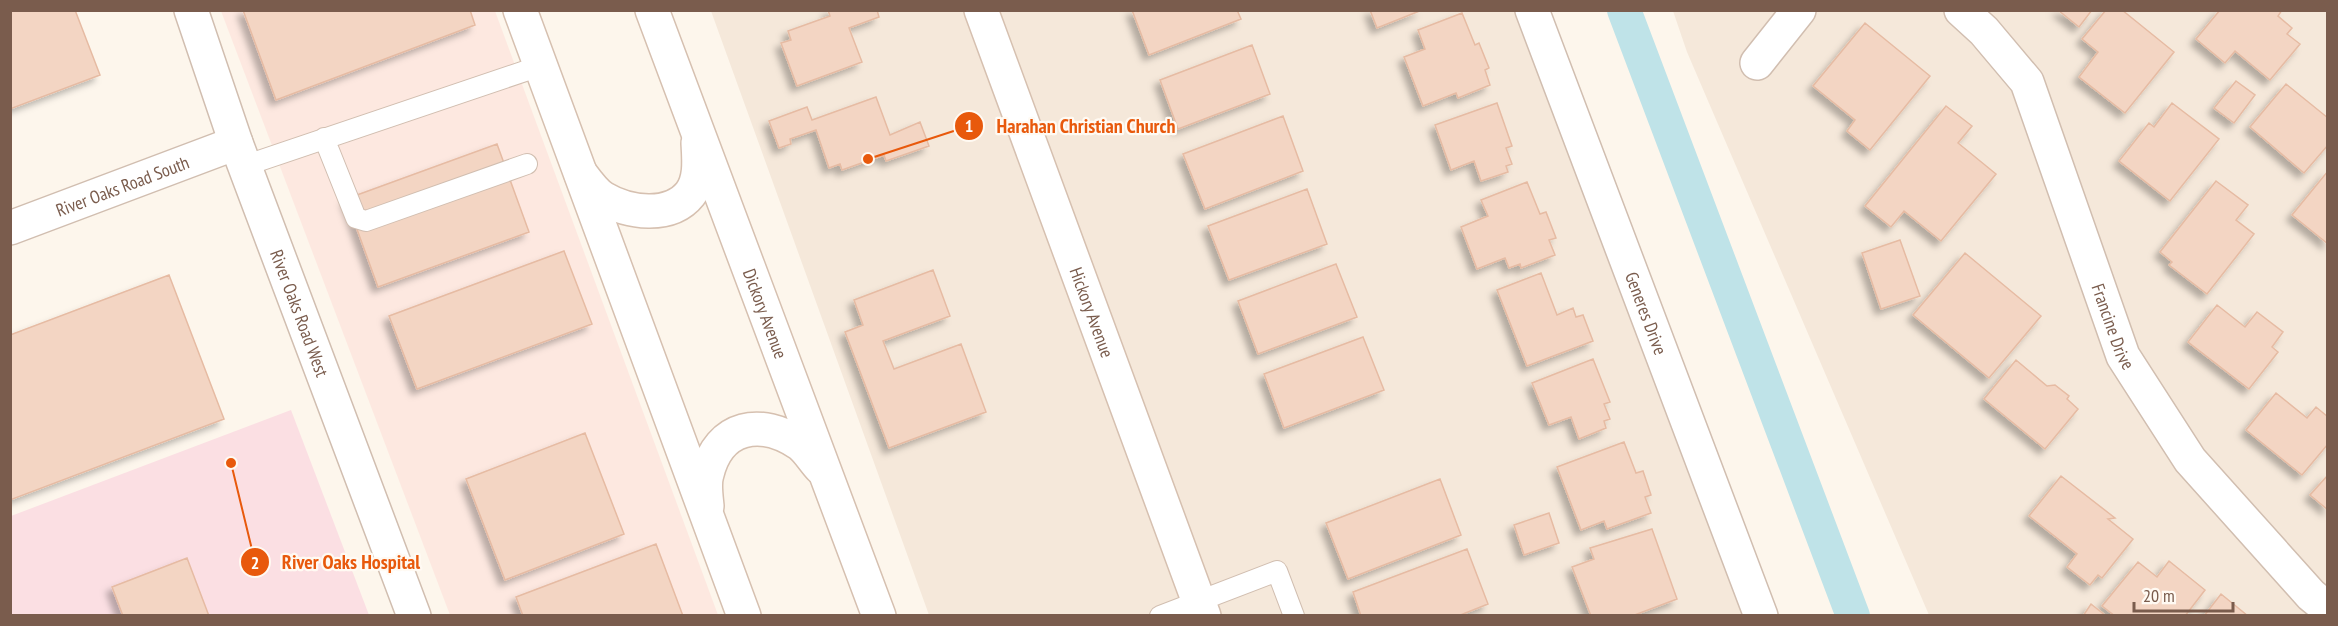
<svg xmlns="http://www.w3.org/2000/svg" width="2338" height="626" font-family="'PT Sans Narrow',sans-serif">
  <defs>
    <filter id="shadow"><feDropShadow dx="-5.5" dy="5.5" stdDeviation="3" flood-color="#0004"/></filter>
  </defs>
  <rect width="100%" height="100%" fill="#fdf6ec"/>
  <path fill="#f5e8da" d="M711 11H1521L1748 615H929Z
    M1673 11H2327V615H1929L1687 52Z"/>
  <path fill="#fde8e0" d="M221 11H495L718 615H450Z"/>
  <path fill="#fbdfe3" d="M291 410 369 615 11 616V516Z"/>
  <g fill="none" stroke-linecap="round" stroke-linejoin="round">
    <path stroke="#bfe3e8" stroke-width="34" d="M1624 10 1853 616"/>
  </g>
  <path fill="#f3d5c3" stroke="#e6bba3" stroke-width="1.5" filter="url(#shadow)" d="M10 10H75L100 75 10 109Z
    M243 10H470L475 25 276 100Z
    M828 10H877L879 17 849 28 862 62 797 86 781 43 791 40 788 31 830 16Z
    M1132 10H1237L1241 19 1149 55Z
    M1370 10H1422L1377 28Z
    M2058 10H2092L2079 27Z
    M2106 10H2122L2174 52 2125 113 2079 77 2098 52 2082 39Z
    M2220 10H2282L2278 16 2292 28 2287 34 2300 44 2270 80 2235 51 2225 63 2196 39Z
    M1462 13 1475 45 1479 43 1489 68 1485 70 1490 85 1458 98 1456 93 1423 106 1404 57 1425 49 1418 30Z
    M1865 23 1930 76 1870 150 1847 131 1855 120 1813 86Z
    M1252 45 1270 94 1178 129 1160 80Z
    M2236 81 2255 95 2234 123 2214 108Z
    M2286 84 2328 118V145L2304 173 2250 127Z
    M876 97 890 135 920 122 929 146 886 161 884 155 842 170 840 164 829 168 816 130 790 139 791 144 779 148 769 121 807 107 812 120Z
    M1497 103 1512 146 1506 148 1512 164 1506 166 1508 172 1481 181 1474 161 1451 170 1435 125Z
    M2172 103 2219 139 2170 201 2119 161 2149 123 2154 127Z
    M1946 106 1972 126 1958 143 1996 174 1941 241 1904 211 1891 227 1865 206Z
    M1283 116 1303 171 1205 209 1183 154Z
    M497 144 529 232 378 287 346 199Z
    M2328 171V244L2292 215Z
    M2216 181 2248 205 2236 220 2254 234 2207 294 2169 265 2172 262 2160 252Z
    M1527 182 1540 214 1546 212 1556 238 1549 240 1555 255 1521 268 1520 264 1509 268 1505 258 1477 269 1461 227 1488 216 1481 200Z
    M1307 189 1327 244 1229 280 1208 226Z
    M1900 240 1920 296 1881 309 1862 253Z
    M564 251 592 324 417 389 389 316Z
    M1965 253 2041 316 1989 378 1913 315Z
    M1336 264 1357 317 1258 354 1238 301Z
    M933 270 950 316 883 341 894 369 961 344 986 412 889 448 845 332 863 325 854 300Z
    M1541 273 1557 315 1573 308 1576 317 1583 315 1593 341 1527 366 1497 290Z
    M169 275 224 419 10 500V335Z
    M2217 305 2245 327 2257 312 2283 332 2272 347 2278 352 2249 389 2188 342Z
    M1363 337 1384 390 1284 428 1264 374Z
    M1593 359 1610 402 1604 404 1610 419 1604 421 1606 428 1579 439 1571 417 1549 425 1532 383Z
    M2016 360 2047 386 2055 385 2069 396 2067 399 2078 409 2045 449 1984 399Z
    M2276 393 2307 418 2316 407 2328 417V444L2302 475 2246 430Z
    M585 433 624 534 505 580 466 479Z
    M1624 442 1636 473 1643 471 1651 495 1645 497 1651 513 1607 529 1604 521 1581 530 1557 467Z
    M2328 475V510L2310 495Z
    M2061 476 2115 518 2108 519 2133 539 2102 578 2098 575 2090 585 2067 567 2077 554 2029 516Z
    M1440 479 1461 535 1348 579 1326 523Z
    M1549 513 1559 543 1524 555 1514 525Z
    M1652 529 1677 599 1632 616H1591L1572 567 1594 559 1590 548Z
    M656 544 683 616H523L516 597Z
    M1467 549 1488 604 1458 616H1361L1353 592Z
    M187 558 209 616H123L112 587Z
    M2169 561 2205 590 2185 616H2115L2102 606 2138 562 2157 577Z
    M2221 594 2248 616H2204Z
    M2091 604 2106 616H2083Z"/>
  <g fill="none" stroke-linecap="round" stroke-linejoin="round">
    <defs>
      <path id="service" d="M324 138 356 218 366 221 527 164
        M244 166 540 66
        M1160 616 1277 571 1294 616"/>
      <g id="minor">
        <path id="s1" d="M191 10 236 143 414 616"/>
        <path id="s2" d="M1532 10 1761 616"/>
        <path id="s3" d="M1961 10 1984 31 2027 82 2123 356 2190 460 2311 595 2328 609"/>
        <path d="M1757 63 1799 10"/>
        <path id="s4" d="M10 228 236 143"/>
      </g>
      <g id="secondary">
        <path d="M520 10 744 616"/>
        <path id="s5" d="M652 10 879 616"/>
        <path id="s6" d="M981 10 1204 616"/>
        <path d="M581 174C587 182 595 193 603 198 628 213 670 219 690 194 701 180 699 160 698 143"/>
        <path d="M707 506C706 496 704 483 707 474 719 425 761 418 800 444 808 450 814 461 821 468"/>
      </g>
    </defs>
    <use href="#service" stroke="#d1beb0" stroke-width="22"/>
    <use href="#minor" stroke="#d1beb0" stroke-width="36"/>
    <use href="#secondary" stroke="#d6c0b0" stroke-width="36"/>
    <use href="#service" stroke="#fff" stroke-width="20"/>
    <use href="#minor" stroke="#fff" stroke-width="33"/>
    <use href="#secondary" stroke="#fff" stroke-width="33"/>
  </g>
  <g text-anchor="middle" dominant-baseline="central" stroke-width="4.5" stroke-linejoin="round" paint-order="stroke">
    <g font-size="18" fill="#7a5c4d" stroke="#fffaf3">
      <text stroke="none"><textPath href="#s4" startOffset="120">River Oaks Road South</textPath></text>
      <text stroke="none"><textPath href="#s5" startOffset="324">Dickory Avenue</textPath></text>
      <text stroke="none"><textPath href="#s6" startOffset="322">Hickory Avenue</textPath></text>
      <text stroke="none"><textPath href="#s2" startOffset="324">Generes Drive</textPath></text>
      <text stroke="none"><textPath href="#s1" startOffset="322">River Oaks Road West</textPath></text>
      <text stroke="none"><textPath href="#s3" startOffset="357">Francine Drive</textPath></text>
    </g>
  </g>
  <path fill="none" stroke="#e8590c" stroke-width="2" d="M868 159L969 126M231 463L255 562"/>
  <g fill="#e8590c" stroke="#fffaf3" stroke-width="2">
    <circle cx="868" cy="159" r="6"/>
    <circle cx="231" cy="463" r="6"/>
    <circle cx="969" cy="126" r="15"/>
    <circle cx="255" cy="562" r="15"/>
  </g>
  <g font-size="18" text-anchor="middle" font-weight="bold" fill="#fff">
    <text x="969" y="132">1</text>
    <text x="255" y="569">2</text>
  </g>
  <g font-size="20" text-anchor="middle" font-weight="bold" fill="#e8590c" stroke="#fffaf3" stroke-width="4.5" stroke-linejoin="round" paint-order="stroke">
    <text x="1086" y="133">Harahan Christian Church</text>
    <text x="351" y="569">River Oaks Hospital</text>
  </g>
  <rect width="2338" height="626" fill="none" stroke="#7a5c4d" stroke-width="24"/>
  <path d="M2134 602v9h99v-9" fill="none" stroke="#7a5c4d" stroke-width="3"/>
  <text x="2143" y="602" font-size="18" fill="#7a5c4d" stroke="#fffaf3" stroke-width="4.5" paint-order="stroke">20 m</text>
</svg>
